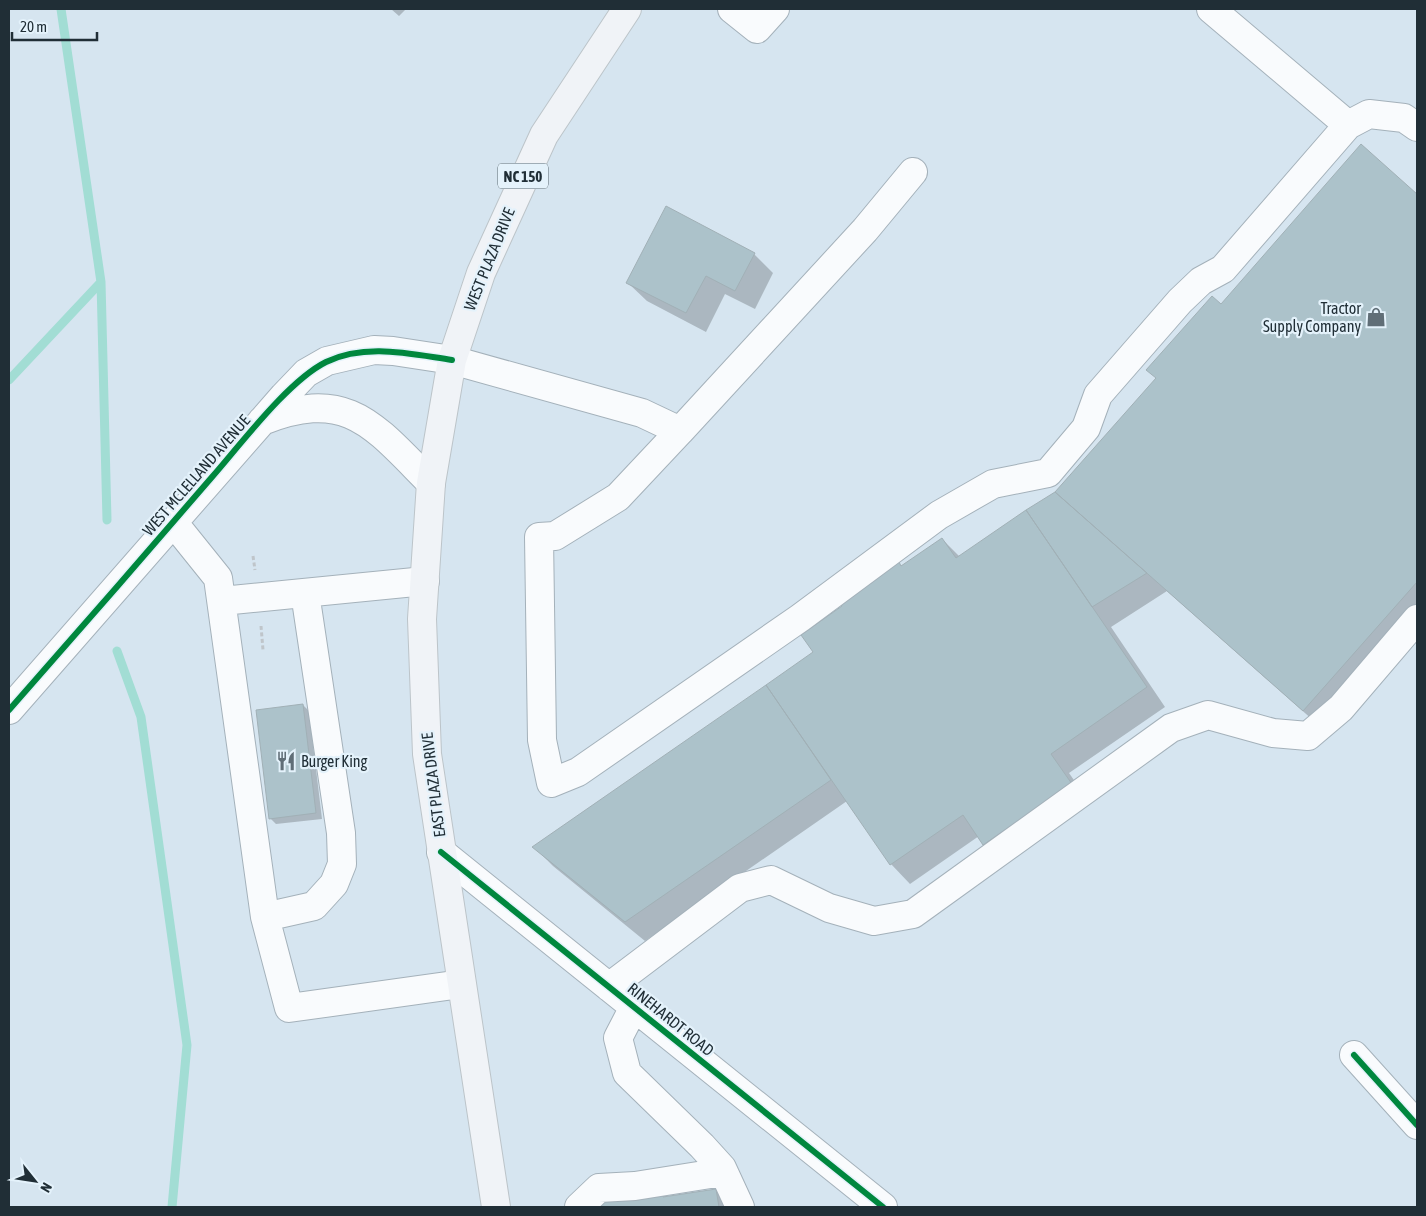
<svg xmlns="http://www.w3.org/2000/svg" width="1426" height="1216" font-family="'Asap Condensed',sans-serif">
  <rect width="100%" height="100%" fill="#d6e5f0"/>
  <path fill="#0003" d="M391 9H406L399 16Z
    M1361 146 1417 195V622L1323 729 1167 591 1111 627 1165 707 1069 773 1090 803 1003 863 979 836 910 884 891 864 847 801 645 941 553 866 534 847 815 652 902 567 942 539 960 557 1056 493Z
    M754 254 773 273 755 309 725 294 706 332 647 301 627 282Z
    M303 705 309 711 322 819 276 824 270 818Z
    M716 1190 733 1207H600V1201L661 1192 667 1197Z"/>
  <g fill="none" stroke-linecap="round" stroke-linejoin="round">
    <path stroke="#a2ddd4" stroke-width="9" d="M61 9 101 282 107 520
      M9 380 101 282
      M117 651 141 717 187 1045 172 1207"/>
  </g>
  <path fill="#acc2ca" stroke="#a1b0b6" d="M1361 144 1417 194V582L1303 711 1055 492 1156 378 1146 370 1212 296 1221 304Z
    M666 206 755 253 735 291 706 276 686 313 626 283Z
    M1055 492 1147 573 1092 607 1026 510Z
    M1026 510 1147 687 1051 754 1072 784 983 845 963 815 890 865 766 685 813 652 801 635 842 606 840 603 899 562 901 566 942 538 956 558Z
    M766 685 831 780 625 922 532 847Z
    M303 704 316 813 269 819 256 710Z
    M716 1189 719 1207H599L598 1200 662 1190 663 1197Z"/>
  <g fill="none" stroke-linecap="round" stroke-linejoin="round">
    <defs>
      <path id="minor" d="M732 9 757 29 775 9
        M1348 125 1369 114 1404 118 1417 127
        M262 421C348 387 373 425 431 483
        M680 431 865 230 913 172
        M173 522 218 578 265 917 289 1008 461 984
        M222 601 425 581
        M9 710 284 396 306 373 327 361 374 350 393 351 452 360 642 413 680 431 618 497 555 536 539 537 542 740 551 783 578 772 800 618 939 515 993 484 1048 473 1086 428 1098 395 1180 301 1201 281 1223 269 1348 125 1211 9
        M441 852 883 1207
        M265 917 314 906 334 884 342 864 341 833 305 593
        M609 987 740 888 771 880 829 908 874 921 913 914 1171 728 1208 715 1273 733 1308 736 1341 708 1417 619
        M634 1007 618 1038 627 1073 702 1146 722 1168 740 1207
        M1354 1055 1417 1125
        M579 1207 599 1188 635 1186 723 1172"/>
      <path id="major" d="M496 1207 427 754 422 619 431 483 452 360 481 273 544 135 627 9"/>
    </defs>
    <use href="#minor" stroke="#a4b1ba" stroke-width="30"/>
    <use href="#major" stroke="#bcc4c9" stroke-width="30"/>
    <path stroke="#bfc5ca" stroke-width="3" stroke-dasharray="4 2.5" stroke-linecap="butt" d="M253 556 255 570
      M261 626 263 650"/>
    <use href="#minor" stroke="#f9fbfd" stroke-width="28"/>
    <use href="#major" stroke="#f0f3f7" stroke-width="28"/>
    <defs>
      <path id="cycleway" d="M9 710C77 633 145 555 212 477 241 444 288 381 326 362 366 343 410 354 452 360
        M441 852 883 1207
        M1354 1055 1417 1125"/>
    </defs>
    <use href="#cycleway" stroke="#e4f2fb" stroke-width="9"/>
    <use href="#cycleway" stroke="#00873e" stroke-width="6"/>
  </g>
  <defs>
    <symbol id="shop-bare" viewBox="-9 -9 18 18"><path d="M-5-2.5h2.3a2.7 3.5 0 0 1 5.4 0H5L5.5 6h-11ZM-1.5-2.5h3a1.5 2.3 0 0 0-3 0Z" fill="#606e77" stroke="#e4f2fb" stroke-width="2.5" paint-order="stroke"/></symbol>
    <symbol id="restaurant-bare" viewBox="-9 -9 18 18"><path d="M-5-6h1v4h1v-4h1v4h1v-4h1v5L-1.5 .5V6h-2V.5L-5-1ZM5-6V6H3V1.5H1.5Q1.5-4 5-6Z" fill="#606e77" stroke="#e4f2fb" stroke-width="2.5" paint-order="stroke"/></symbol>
  </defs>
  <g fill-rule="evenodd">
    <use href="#shop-bare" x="1362" y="303" width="28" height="28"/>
    <use href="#restaurant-bare" x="272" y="747" width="28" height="28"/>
  </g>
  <g text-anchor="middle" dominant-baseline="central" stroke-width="4.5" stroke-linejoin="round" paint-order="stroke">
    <rect fill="#e4f2fb" stroke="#5b6971" stroke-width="1" x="498" y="163.5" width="50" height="25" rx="4"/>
    <g font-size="15" font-weight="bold" fill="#202e36">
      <text x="523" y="176">NC 150</text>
    </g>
    <g font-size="16" fill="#202e36" stroke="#e4f2fb">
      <text transform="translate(489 259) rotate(-68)">WEST PLAZA DRIVE</text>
      <text transform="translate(196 475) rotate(-49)">WEST MCLELLAND AVENUE</text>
      <text transform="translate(433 785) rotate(-97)">EAST PLAZA DRIVE</text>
      <text transform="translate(671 1019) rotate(39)">RINEHARDT ROAD</text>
    </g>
    <g font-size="16" fill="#202e36" stroke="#e4f2fb" text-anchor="end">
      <text x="1361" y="308">Tractor<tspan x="1361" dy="18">Supply Company</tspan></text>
      <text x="301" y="761" text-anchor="start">Burger King</text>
    </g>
  </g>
  <rect width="1426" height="1216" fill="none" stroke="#202e36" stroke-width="20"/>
  <g transform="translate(35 1181) rotate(120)" stroke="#e4f2fb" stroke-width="4" paint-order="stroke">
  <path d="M0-4L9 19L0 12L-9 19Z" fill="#202e36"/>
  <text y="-8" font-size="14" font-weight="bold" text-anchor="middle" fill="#202e36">N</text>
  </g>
  <path d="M12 32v8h85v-8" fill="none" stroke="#202e36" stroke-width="2.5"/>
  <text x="20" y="32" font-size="15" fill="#202e36" stroke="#e4f2fb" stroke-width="4" paint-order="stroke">20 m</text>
</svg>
